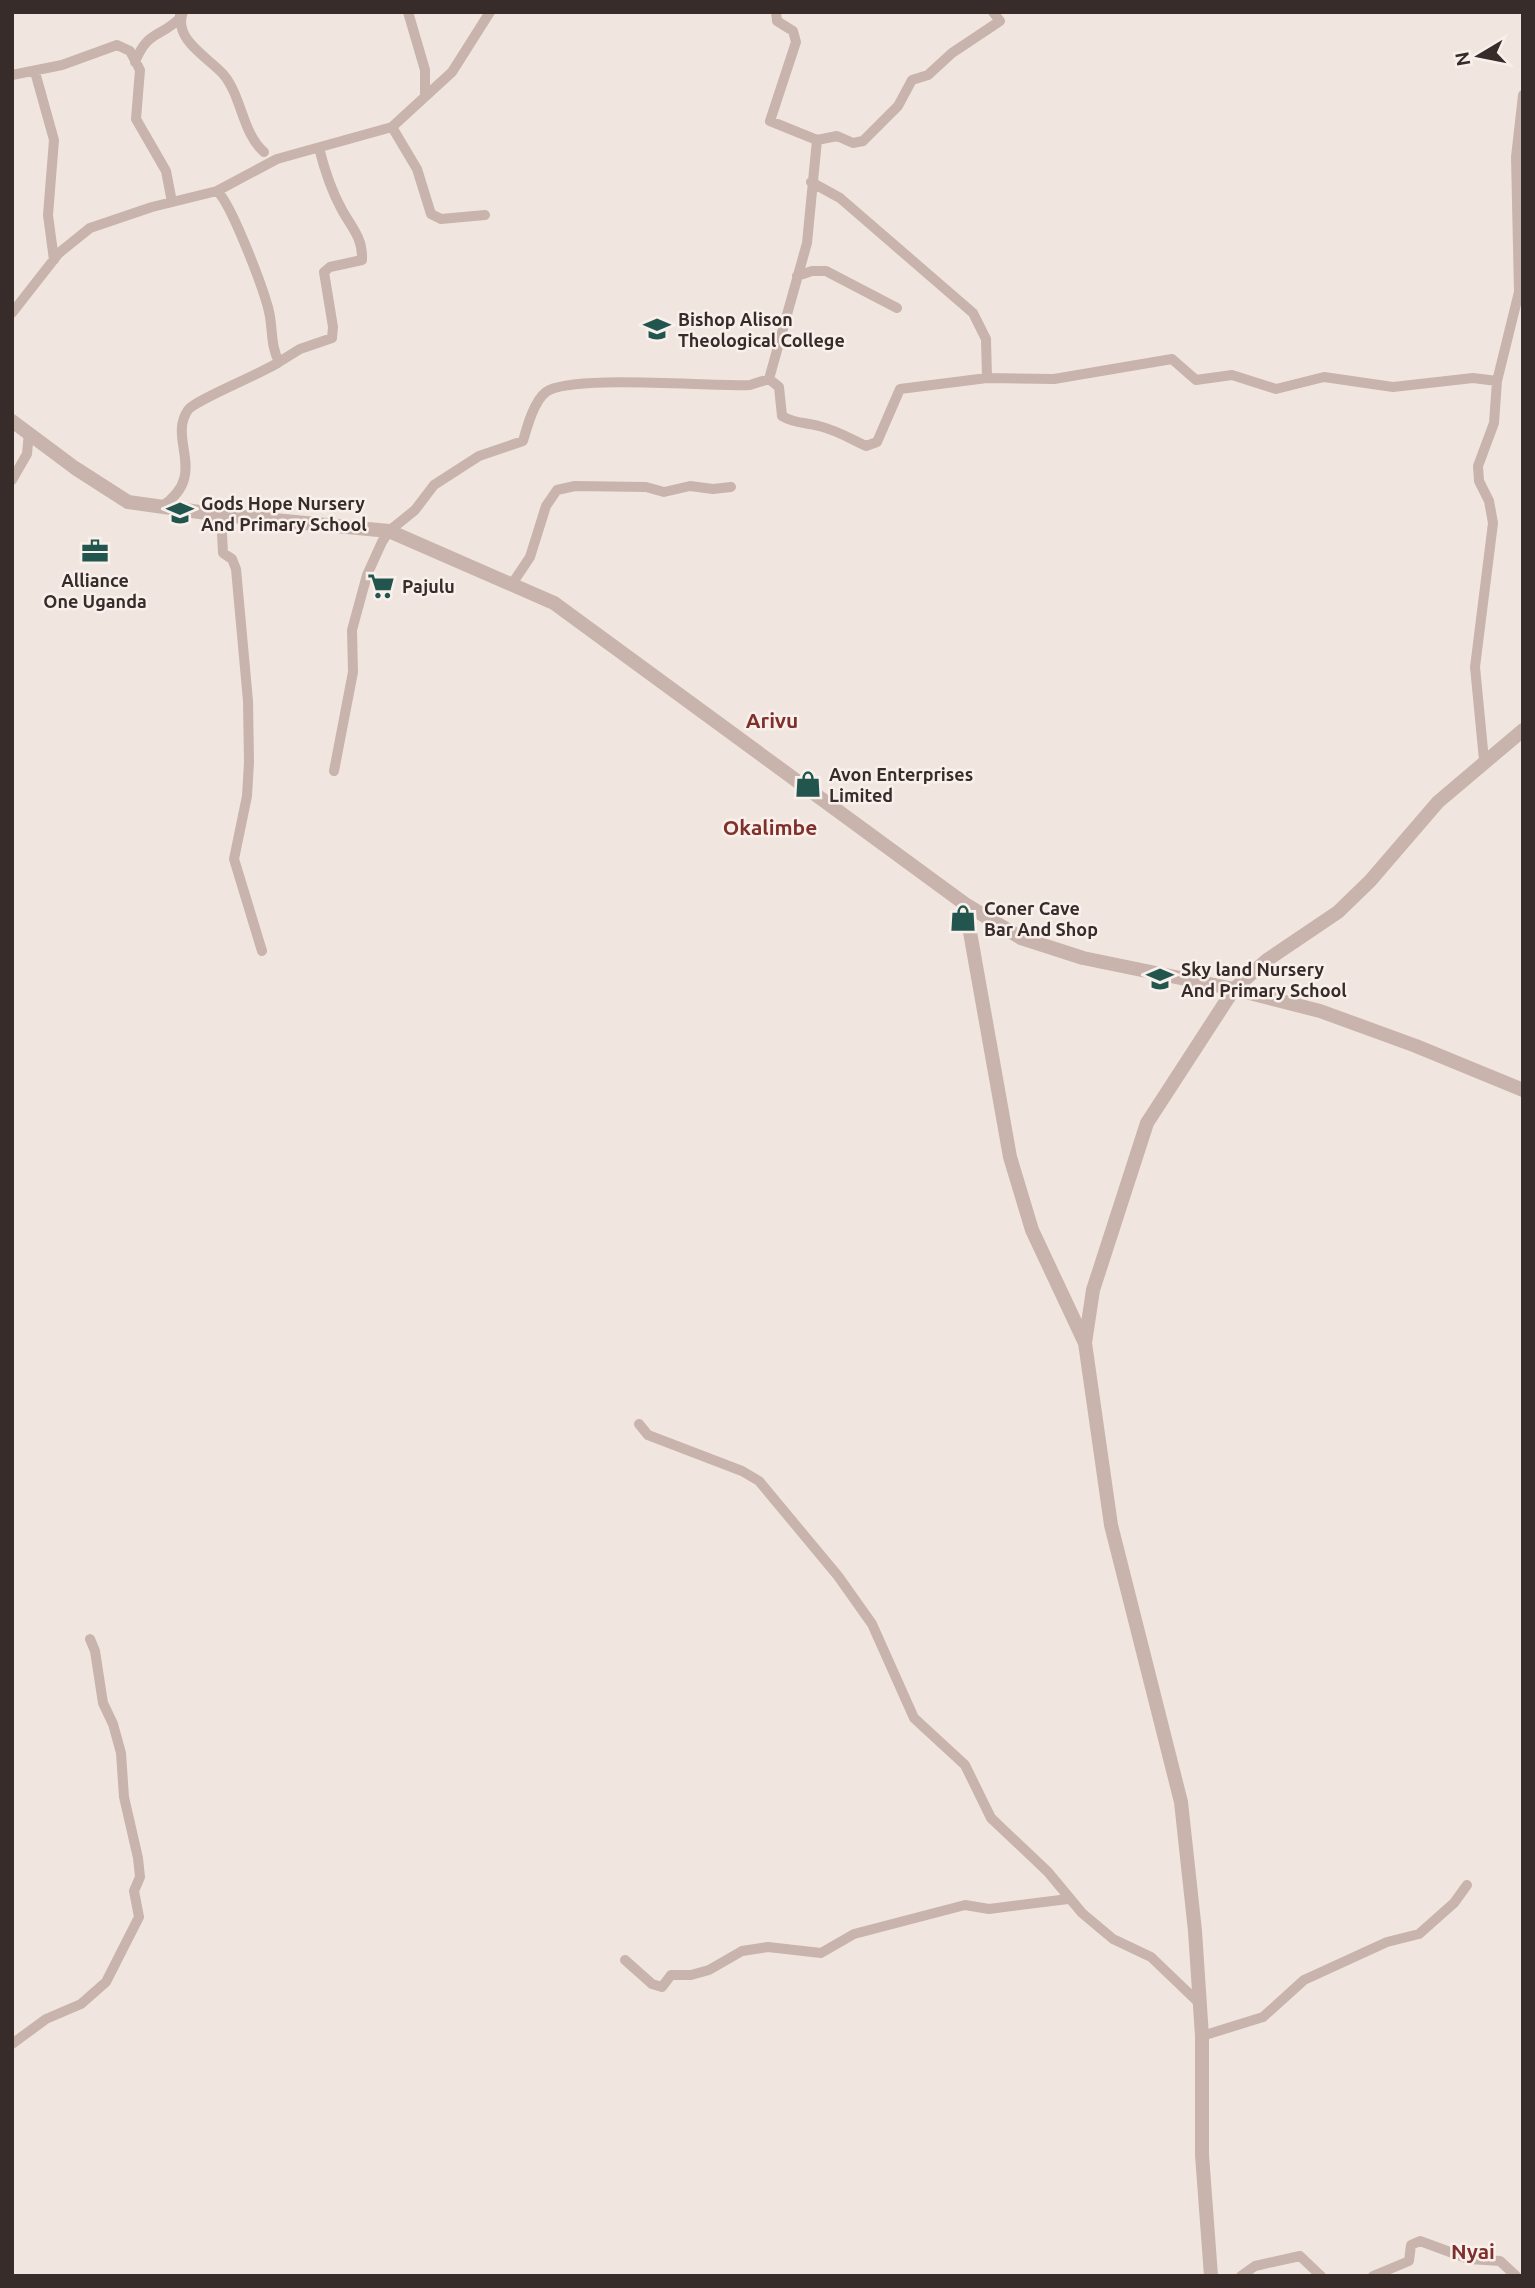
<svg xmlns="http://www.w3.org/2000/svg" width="1535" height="2288" font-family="Ubuntu,sans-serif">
  <rect width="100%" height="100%" fill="#f1e6df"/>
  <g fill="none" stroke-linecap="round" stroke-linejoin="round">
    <path stroke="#c8b4ac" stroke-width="10" d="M183 12C172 39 209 58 223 74 242 96 242 133 264 152
      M408 12 425 70V94
      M776 12 777 21 793 31 796 42 770 121 817 140
      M135 62C148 30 160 38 180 18V13
      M35 72 54 140 48 215 54 260
      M12 75 62 65 117 45 130 51 140 70 136 119 166 171 172 202
      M392 127 417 169 431 214 441 219 485 215
      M811 182 840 198 973 313 986 339 987 378
      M797 276 812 271H826L897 308
      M12 313 59 253 90 228 152 207 217 191 277 159 392 127 452 72 490 12
      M279 362 300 349 332 338 333 327 324 272 330 267 362 260C363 238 352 228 342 210 332 192 324 168 319 148
      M769 379 779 387 782 416C795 424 805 422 819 426 836 430 851 439 866 446L877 442 900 389 987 378 1054 379 1172 359 1196 380 1232 375 1276 389 1324 377 1393 387 1473 378 1497 381
      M12 480 27 454 29 432
      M161 507C210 475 167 440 188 410 195 400 261 374 279 362 269 343 274 324 267 304 261 283 231 203 217 191
      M221 515 223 553 232 559 236 569 248 701 249 762 247 796 234 859 262 951
      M512 584 530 557 546 506 557 490 575 486 646 487 664 492 690 486 713 489 731 487
      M1484 760 1475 667 1493 523 1489 501 1479 481 1478 466 1494 423 1497 381 1519 292 1516 157 1523 95
      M334 771 353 672 352 630 367 575 382 542 389 531 415 510 434 485 479 456 523 441C527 427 534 401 546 392 570 374 712 387 750 385L769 379 807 243 817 140 837 136 853 143 863 141 898 106 912 80 928 75 952 53 1000 21 993 12
      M639 1424 648 1435 742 1471 759 1481 838 1576 872 1624 914 1718 965 1765 991 1818 1048 1872 1082 1913 1113 1939 1151 1957 1198 2002
      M625 1960 652 1984 662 1987 671 1975H691L709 1970 742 1951 768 1947 821 1953 854 1934 965 1905 989 1909 1068 1899
      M1202 2036 1263 2017 1304 1980 1387 1942 1419 1934 1454 1903 1467 1885
      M12 2044 46 2019 81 2004 106 1982 139 1917 134 1891 140 1877 138 1858 124 1797 121 1753 113 1724 103 1703 95 1651 90 1639
      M1241 2276 1255 2266 1300 2256 1321 2276
      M1373 2276 1409 2261 1411 2245 1420 2241 1469 2259 1500 2261 1516 2276"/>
    <path stroke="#c8b4ac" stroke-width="14" d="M12 421 75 468 128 502 221 515 389 531 554 603 965 904 1021 938 1083 958 1234 989 1320 1011 1416 1046 1523 1090
      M965 904 1010 1157 1032 1230 1085 1343 1111 1525 1181 1802 1195 1931 1202 2036V2155L1211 2276
      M1085 1343 1093 1290 1147 1123 1234 989 1267 960 1338 912 1370 881 1438 802 1523 730"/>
  </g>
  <defs>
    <symbol id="school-bare" viewBox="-9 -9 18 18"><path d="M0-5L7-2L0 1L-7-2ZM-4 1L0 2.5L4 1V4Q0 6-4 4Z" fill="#23554f" stroke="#f9f0ec" stroke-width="2.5" paint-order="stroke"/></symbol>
    <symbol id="office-bare" viewBox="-9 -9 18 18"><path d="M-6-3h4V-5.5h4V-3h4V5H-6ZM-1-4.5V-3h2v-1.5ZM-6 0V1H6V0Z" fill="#23554f" stroke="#f9f0ec" stroke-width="2.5" paint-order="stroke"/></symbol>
    <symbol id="supermarket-bare" viewBox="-9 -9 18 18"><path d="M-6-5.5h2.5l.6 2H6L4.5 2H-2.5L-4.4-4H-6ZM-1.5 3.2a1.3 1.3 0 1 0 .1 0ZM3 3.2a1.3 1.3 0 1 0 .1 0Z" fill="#23554f" stroke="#f9f0ec" stroke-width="2.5" paint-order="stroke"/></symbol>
    <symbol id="shop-bare" viewBox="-9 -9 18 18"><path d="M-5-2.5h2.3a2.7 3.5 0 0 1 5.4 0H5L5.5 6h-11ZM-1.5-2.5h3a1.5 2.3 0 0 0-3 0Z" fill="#23554f" stroke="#f9f0ec" stroke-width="2.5" paint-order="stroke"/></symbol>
  </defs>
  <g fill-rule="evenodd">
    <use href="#school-bare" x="638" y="310" width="38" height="38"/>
    <use href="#school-bare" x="161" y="494" width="38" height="38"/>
    <use href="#office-bare" x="76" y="532" width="38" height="38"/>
    <use href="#supermarket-bare" x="362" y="567" width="38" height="38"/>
    <use href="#shop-bare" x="789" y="765" width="38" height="38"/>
    <use href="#shop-bare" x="944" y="899" width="38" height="38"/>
    <use href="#school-bare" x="1141" y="960" width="38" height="38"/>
  </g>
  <g text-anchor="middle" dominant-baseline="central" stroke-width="5" stroke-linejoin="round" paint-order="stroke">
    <g font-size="18" font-weight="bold" fill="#372c2a" stroke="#f9f0ec" text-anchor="start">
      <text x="678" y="319">Bishop Alison<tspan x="678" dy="21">Theological College</tspan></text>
      <text x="201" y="503">Gods Hope Nursery<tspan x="201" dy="21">And Primary School</tspan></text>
      <text x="95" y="580" text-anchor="middle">Alliance<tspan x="95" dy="21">One Uganda</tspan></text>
      <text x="402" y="586">Pajulu</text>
      <text x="829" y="774">Avon Enterprises<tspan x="829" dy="21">Limited</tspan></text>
      <text x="984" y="908">Coner Cave<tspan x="984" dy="21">Bar And Shop</tspan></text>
      <text x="1181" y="969">Sky land Nursery<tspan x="1181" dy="21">And Primary School</tspan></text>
    </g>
    <g font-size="21" font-weight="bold" fill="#7f302b" stroke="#f9f0ec">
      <text x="772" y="720">Arivu</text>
      <text x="770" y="827">Okalimbe</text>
      <text x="1473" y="2251">Nyai</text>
    </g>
  </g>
  <rect width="1535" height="2288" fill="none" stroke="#372c2a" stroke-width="28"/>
  <g transform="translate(1479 56) rotate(260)" stroke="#f9f0ec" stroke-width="5" paint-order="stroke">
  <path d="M0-5L12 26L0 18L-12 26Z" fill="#372c2a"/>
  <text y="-10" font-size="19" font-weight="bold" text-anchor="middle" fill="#372c2a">N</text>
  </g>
</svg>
